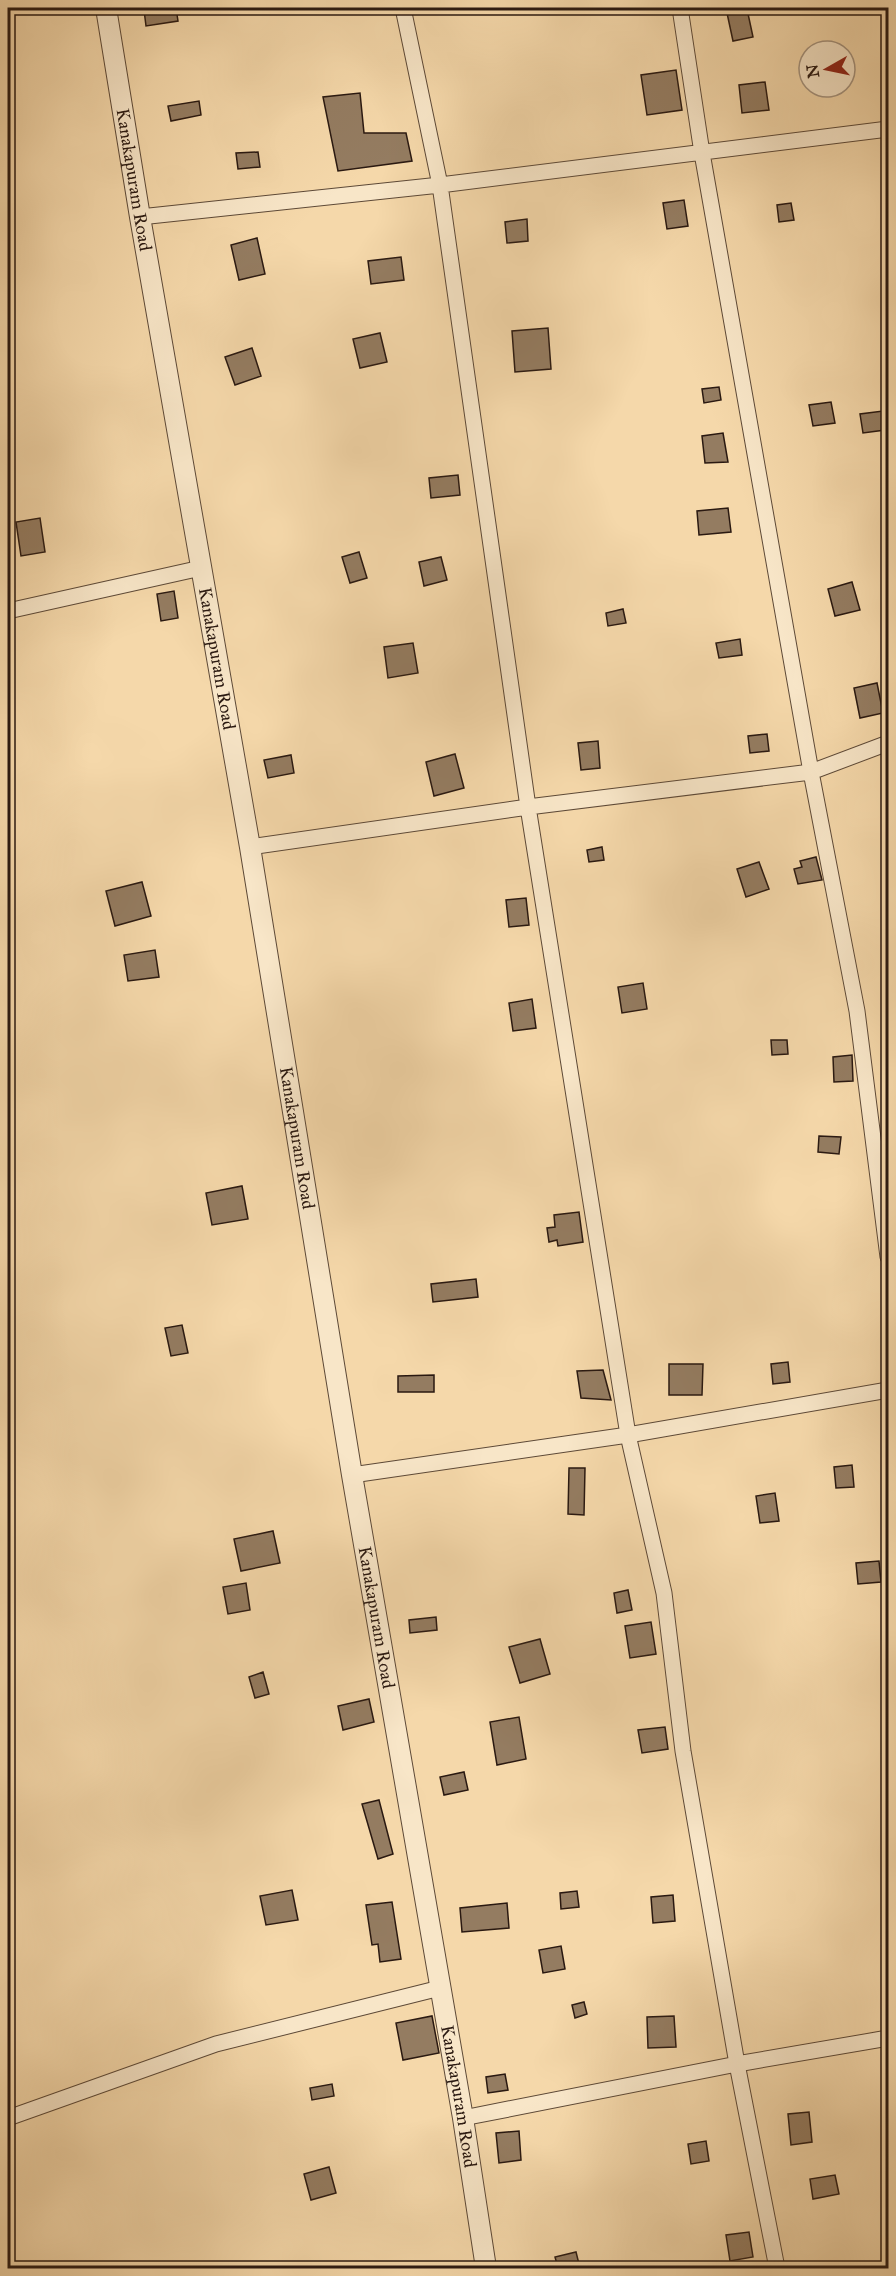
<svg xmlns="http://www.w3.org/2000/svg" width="896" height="2276" font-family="'IM FELL Great Primer',serif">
  <rect width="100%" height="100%" fill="#f5d8aa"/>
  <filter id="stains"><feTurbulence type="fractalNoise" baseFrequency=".00333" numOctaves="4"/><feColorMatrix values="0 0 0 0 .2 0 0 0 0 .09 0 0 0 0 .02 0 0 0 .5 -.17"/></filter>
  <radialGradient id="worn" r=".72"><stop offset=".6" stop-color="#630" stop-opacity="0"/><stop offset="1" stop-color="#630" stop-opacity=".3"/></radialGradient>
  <path fill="#947c61" stroke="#2a1911" stroke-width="1.5" d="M162 8H176L178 21 146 26 144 10Z
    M747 9 753 37 733 41 727 13Z
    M676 70 682 110 647 115 641 75Z
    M765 82 769 110 742 113 739 85Z
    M360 93 364 133H406L412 161 338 171 323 97Z
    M199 101 201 115 171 121 168 106Z
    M258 152 260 167 238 169 236 153Z
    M684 200 688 226 667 229 663 203Z
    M791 203 794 220 779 222 777 205Z
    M527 219 528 241 507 243 505 222Z
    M257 238 265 274 239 280 231 245Z
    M401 257 404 280 371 284 368 261Z
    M548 328 551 369 515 372 512 331Z
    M380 333 387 362 360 368 353 339Z
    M252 348 261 376 235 385 225 357Z
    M719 387 721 400 704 403 702 389Z
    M831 402 835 423 813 426 809 405Z
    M883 411 885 430 863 433 860 414Z
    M723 433 728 462 705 463 702 436Z
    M458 475 460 495 431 498 429 478Z
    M728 508 731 532 699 535 697 511Z
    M40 518 45 552 21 556 16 522Z
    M359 552 367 578 350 583 342 557Z
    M441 557 447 580 424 586 419 562Z
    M852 582 860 610 835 616 828 589Z
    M174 591 178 618 161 621 157 594Z
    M623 609 626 623 608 626 606 613Z
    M740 639 742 655 719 658 716 643Z
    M413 643 418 673 388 678 384 647Z
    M877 683 883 713 860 718 854 688Z
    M767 734 769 751 750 753 748 736Z
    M598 741 600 768 581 770 578 743Z
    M455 754 464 788 434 796 426 762Z
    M291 755 294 773 268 778 264 760Z
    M602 847 604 860 589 862 587 850Z
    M816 857 822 880 798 884 794 869 802 867 800 861Z
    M759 862 769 889 746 897 737 869Z
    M142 882 151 916 115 926 106 891Z
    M526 898 529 925 509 927 506 900Z
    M155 950 159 977 128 981 124 955Z
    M643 983 647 1009 622 1013 618 987Z
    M532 999 536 1028 513 1031 509 1003Z
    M771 1040H787L788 1054 772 1055Z
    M852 1055 853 1081 834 1082 833 1057Z
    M819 1136 841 1137 839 1154 818 1152Z
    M242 1186 248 1219 212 1225 206 1193Z
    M579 1212 583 1242 558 1246 557 1240 549 1242 547 1228 555 1227 554 1215Z
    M476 1279 478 1297 433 1302 431 1284Z
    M182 1325 188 1353 171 1356 165 1328Z
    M788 1362 790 1382 773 1384 771 1364Z
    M669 1364H703L702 1395H669Z
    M603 1370 611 1400 581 1398 577 1371Z
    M434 1375V1392H398V1376Z
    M852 1465 854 1487 836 1488 834 1467Z
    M569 1468H585L584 1515 568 1514Z
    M775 1493 779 1521 760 1523 756 1496Z
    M273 1531 280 1563 241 1571 234 1539Z
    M879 1561 881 1582 858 1584 856 1563Z
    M246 1583 250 1610 228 1614 223 1587Z
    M628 1590 632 1610 617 1613 614 1593Z
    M436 1617 437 1630 410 1633 409 1620Z
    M651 1622 656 1654 630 1658 625 1626Z
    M540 1639 550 1674 520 1683 509 1647Z
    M263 1672 269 1694 255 1698 249 1677Z
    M369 1699 374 1722 343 1730 338 1706Z
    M519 1717 526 1759 497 1765 490 1722Z
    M665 1727 668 1749 642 1753 638 1730Z
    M464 1772 468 1790 444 1795 440 1777Z
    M379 1800 393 1854 378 1859 362 1804Z
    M292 1890 298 1920 266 1925 260 1896Z
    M577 1891 579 1907 561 1909 560 1893Z
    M673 1895 675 1921 653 1923 651 1897Z
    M392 1902 401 1959 380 1962 378 1944 372 1945 366 1905Z
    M507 1903 509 1928 462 1932 460 1908Z
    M561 1946 565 1969 543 1973 539 1950Z
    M584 2002 587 2014 575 2018 572 2005Z
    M432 2016 439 2053 403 2060 396 2023Z
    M674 2016 676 2047 648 2048 647 2017Z
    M505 2074 508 2090 488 2093 486 2077Z
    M332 2084 334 2096 312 2100 310 2088Z
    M809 2112 812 2142 791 2145 788 2114Z
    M519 2131 521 2160 499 2163 496 2133Z
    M706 2141 709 2161 691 2164 688 2144Z
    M329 2167 336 2193 311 2200 304 2174Z
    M835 2175 839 2194 813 2199 810 2179Z
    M749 2232 753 2257 730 2261 726 2235Z
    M576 2252 580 2268H558L555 2257Z"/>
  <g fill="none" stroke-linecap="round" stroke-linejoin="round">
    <defs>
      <path id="minor" d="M403 8 440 185 528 807 628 1435 664 1593 683 1751 737 2064 777 2268
        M680 8 702 153 811 772 857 1011 888 1257
        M140 217 440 185 888 129
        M8 611 201 568
        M250 847 528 807 811 772 888 743
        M352 1475 628 1435 888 1390
        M8 2118 216 2044 440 1988
        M463 2118 737 2064 888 2038"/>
      <g id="tertiary">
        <path id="s1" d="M106 8 140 217 250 847 352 1475 463 2118 486 2268"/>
      </g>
    </defs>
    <use href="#minor" stroke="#5d4937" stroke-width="17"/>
    <use href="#tertiary" stroke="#5d4937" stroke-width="22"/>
    <use href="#minor" stroke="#f8e6c8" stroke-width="15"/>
    <use href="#tertiary" stroke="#f8e6c8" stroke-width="20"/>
  </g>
  <g text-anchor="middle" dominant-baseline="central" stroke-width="4.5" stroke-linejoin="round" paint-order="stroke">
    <g font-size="18" fill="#2a1911" stroke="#f8e6c8">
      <text stroke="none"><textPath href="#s1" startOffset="174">Kanakapuram Road</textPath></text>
      <text stroke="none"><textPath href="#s1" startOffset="660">Kanakapuram Road</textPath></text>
      <text stroke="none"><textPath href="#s1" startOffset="1146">Kanakapuram Road</textPath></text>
      <text stroke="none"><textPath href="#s1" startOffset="1632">Kanakapuram Road</textPath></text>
      <text stroke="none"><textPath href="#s1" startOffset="2118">Kanakapuram Road</textPath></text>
    </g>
  </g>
  <rect width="896" height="2276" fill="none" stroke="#f5d8aa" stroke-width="30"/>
  <rect x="9" y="9" width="878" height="2258" fill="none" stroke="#2a1911" stroke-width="3"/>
  <rect x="15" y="15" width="866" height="2246" fill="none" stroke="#2a1911" stroke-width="1.5"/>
  <g transform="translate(827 69) rotate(261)"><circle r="28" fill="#f8e6c8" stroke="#a6947f" stroke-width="1.5"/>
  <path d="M0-4.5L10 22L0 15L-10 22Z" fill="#8f2418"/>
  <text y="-9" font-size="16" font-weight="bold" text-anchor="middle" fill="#2a1911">N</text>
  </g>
  <rect width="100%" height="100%" filter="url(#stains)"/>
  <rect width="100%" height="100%" fill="url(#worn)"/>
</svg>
